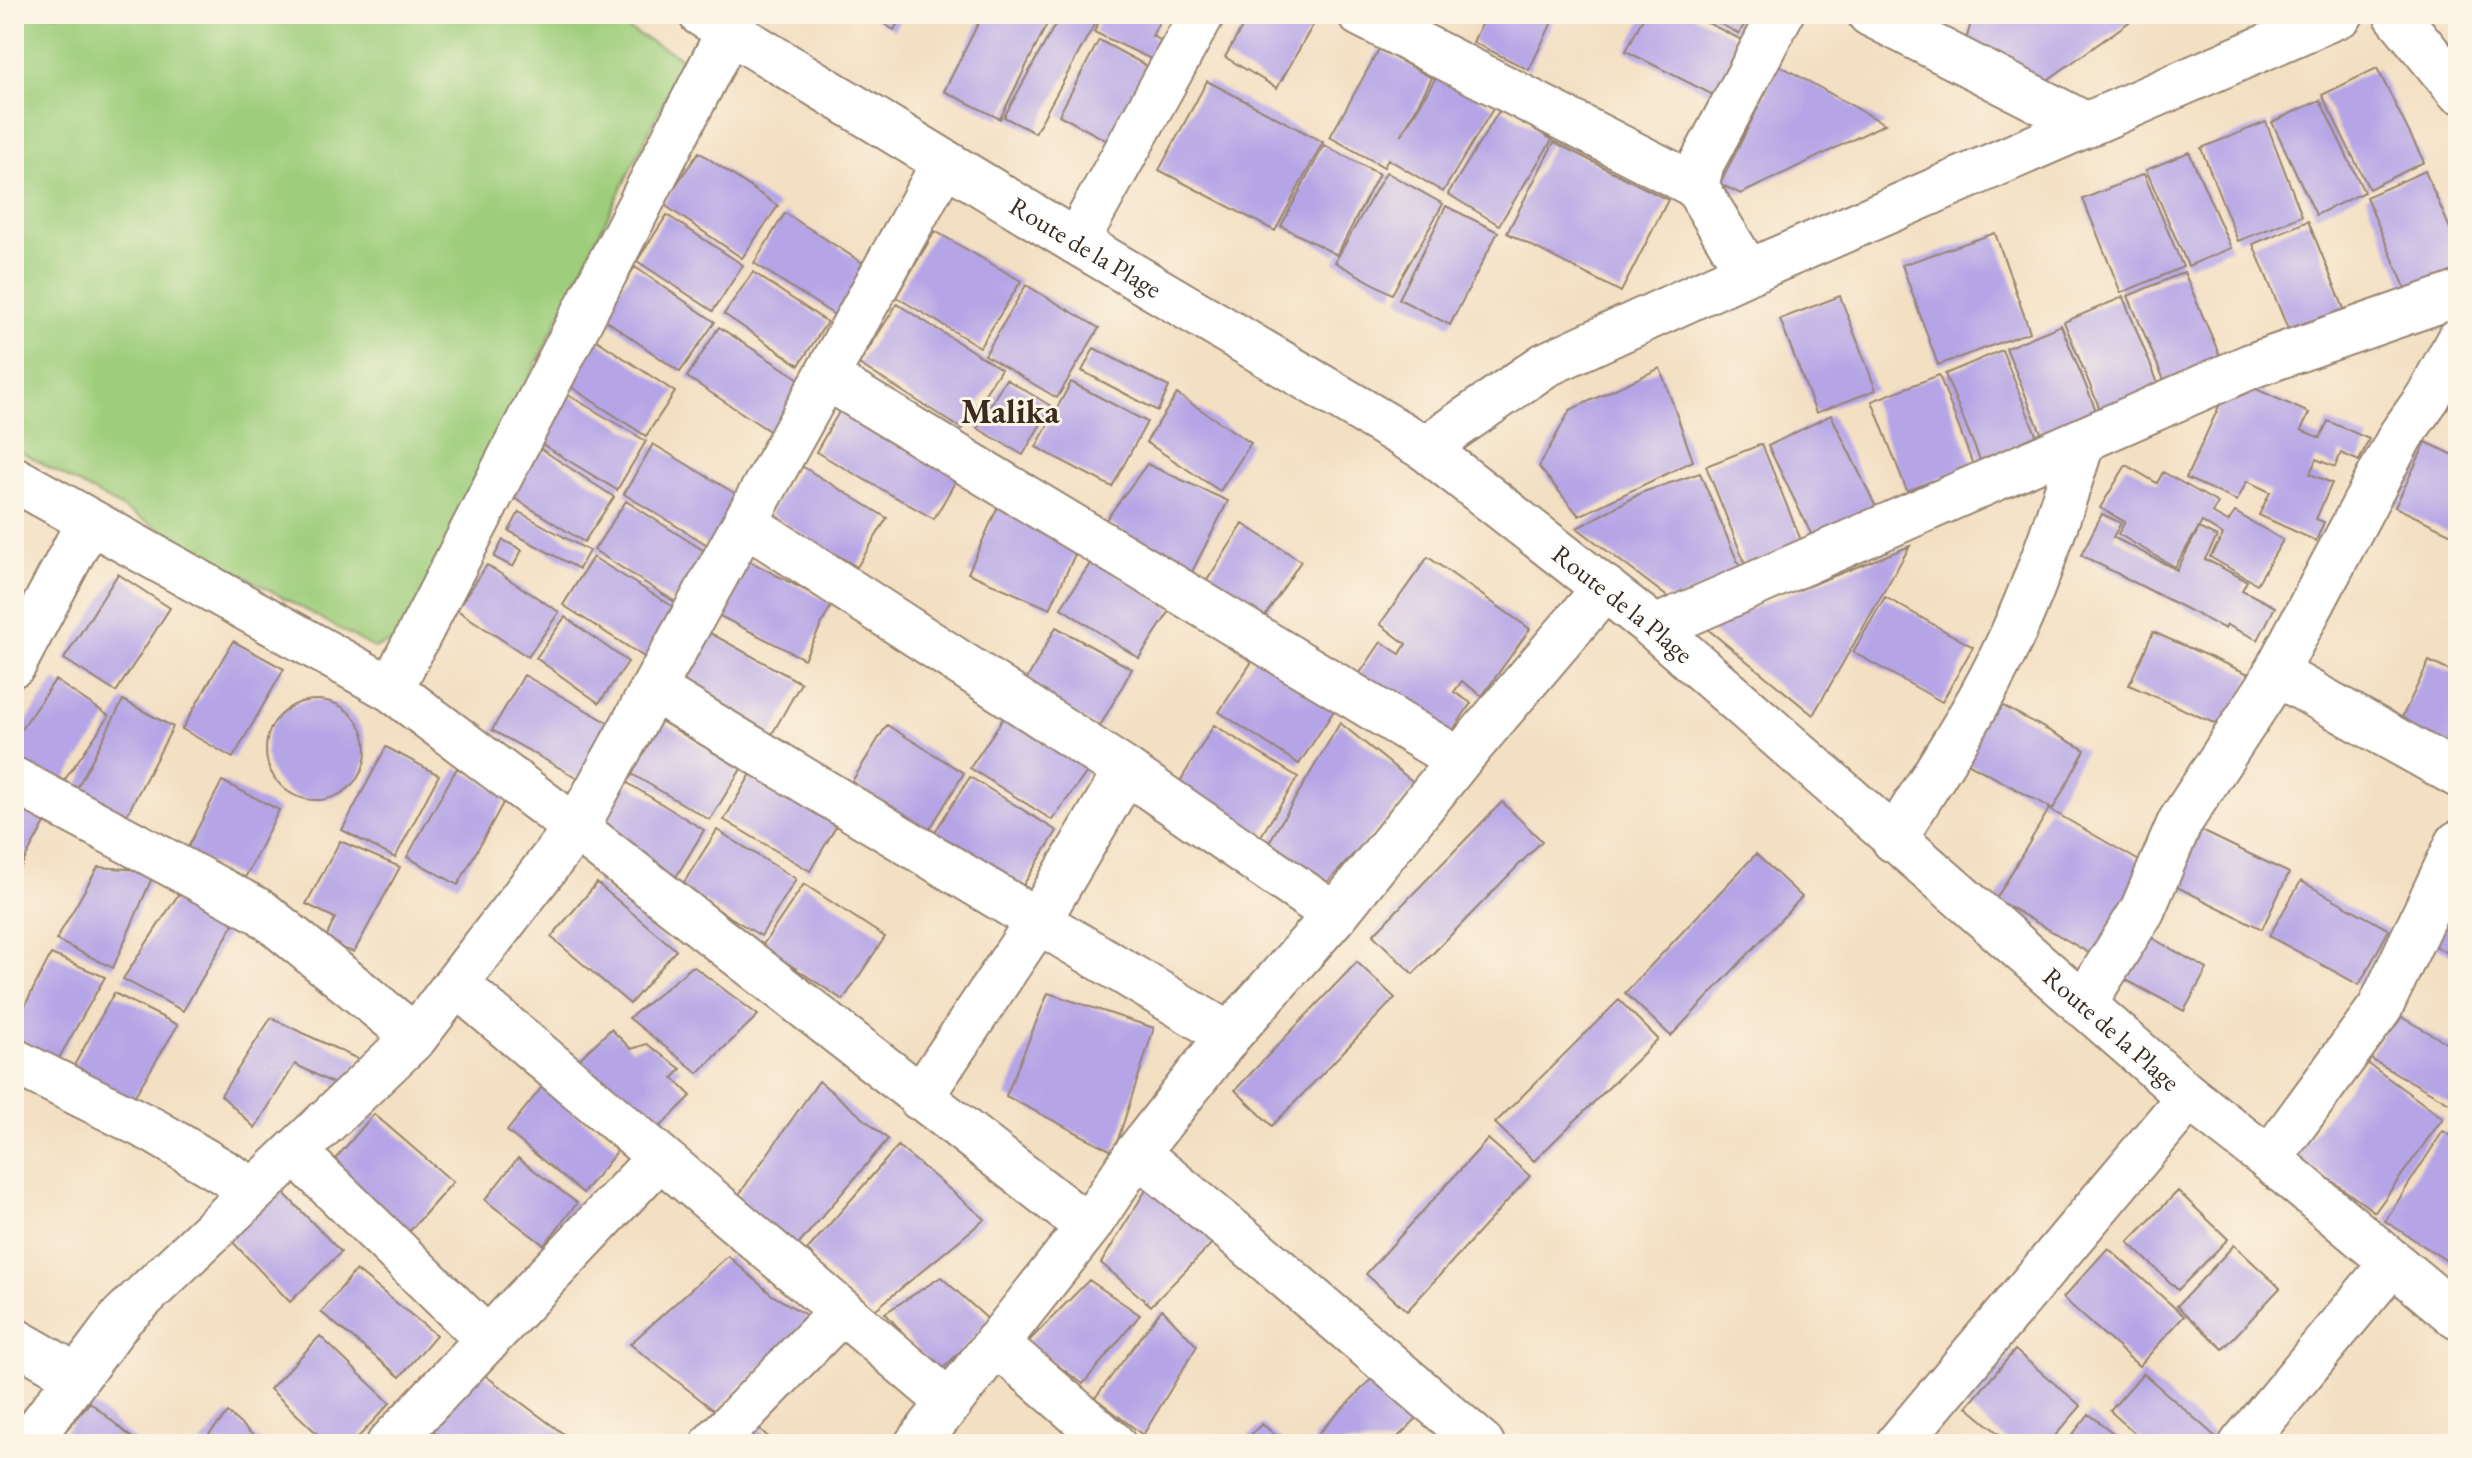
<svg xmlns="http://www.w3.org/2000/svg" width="2472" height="1458" font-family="'EB Garamond',serif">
  <rect width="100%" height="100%" fill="#fcf5e5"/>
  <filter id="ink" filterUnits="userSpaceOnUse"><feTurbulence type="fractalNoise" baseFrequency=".0125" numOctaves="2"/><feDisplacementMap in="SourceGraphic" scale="16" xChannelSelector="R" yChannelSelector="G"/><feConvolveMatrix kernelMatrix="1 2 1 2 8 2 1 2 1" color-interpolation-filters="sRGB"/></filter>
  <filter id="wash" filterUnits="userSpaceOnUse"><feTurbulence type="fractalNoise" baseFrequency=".006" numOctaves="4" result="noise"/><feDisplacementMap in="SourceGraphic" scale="32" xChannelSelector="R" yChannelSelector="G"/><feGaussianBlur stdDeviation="1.8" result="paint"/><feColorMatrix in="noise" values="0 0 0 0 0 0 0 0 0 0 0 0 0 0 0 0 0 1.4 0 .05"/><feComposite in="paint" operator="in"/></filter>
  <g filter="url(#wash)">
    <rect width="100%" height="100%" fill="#f3dfc2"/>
    <path fill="#9ece7c" stroke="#6c7c4d" stroke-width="2" d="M14 14H600L684 59 403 638 374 648 14 448Z"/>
    <g id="blocks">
      <path fill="#b5a4e6" d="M868 14H903L894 30Z
        M983 14H1052L1000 119 944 91Z
        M1061 14H1100L1035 133 1004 117Z
        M1103 14H1163L1152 36 1164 42 1155 61 1094 32Z
        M1250 14H1294L1313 25 1277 88 1225 57Z
        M1486 14H1556L1529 70 1473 42Z
        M1645 14H1690L1742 40 1713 95 1626 51Z
        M1703 14H1750L1739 34Z
        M1973 14H2124L2132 20 2039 86 1966 41Z
        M1099 40 1149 67 1109 142 1059 115Z
        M1379 49 1432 78 1401 136 1438 74 1494 107 1443 192 1388 159 1384 167 1330 137Z
        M1779 65 1885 124 1741 194 1720 184Z
        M2377 68 2424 162 2369 189 2322 95Z
        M1207 81 1323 142 1275 231 1159 170Z
        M2320 100 2364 192 2316 215 2272 122Z
        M1501 108 1552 140 1499 225 1448 194Z
        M2266 122 2302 216 2238 241 2201 148Z
        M1554 142 1668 200 1621 292 1507 233Z
        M1324 145 1379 174 1337 255 1281 226Z
        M699 152 778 206 742 258 663 204Z
        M2189 152 2231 248 2188 266 2146 170Z
        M2425 171 2458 247V269L2407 292 2366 197Z
        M1386 172 1443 204 1392 294 1335 262Z
        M2144 174 2183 267 2121 293 2083 199Z
        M1446 206 1498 232 1450 325 1399 299Z
        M785 213 869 267 836 316 754 263Z
        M667 215 743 265 713 311 637 261Z
        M2308 221 2347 316 2292 339 2253 244Z
        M935 231 1021 281 980 347 896 297Z
        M1995 233 2030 332 1938 365 1902 265Z
        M635 267 715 322 680 372 600 316Z
        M753 272 827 322 799 365 724 314Z
        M2184 272 2223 363 2167 387 2128 296Z
        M1026 285 1099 328 1057 398 985 355Z
        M1840 296 1876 390 1816 413 1780 319Z
        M2123 297 2160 388 2101 412 2064 322Z
        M897 304 1001 369 962 429 859 364Z
        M2061 325 2097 413 2042 435 2006 348Z
        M719 327 807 384 774 434 687 377Z
        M595 339 675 392 646 436 565 383Z
        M1094 348 1169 387 1158 411 1082 371Z
        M2002 350 2037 437 1980 460 1945 374Z
        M1660 368 1693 461 1579 516 1539 467 1570 410Z
        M1939 375 1973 465 1907 491 1872 401Z
        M2232 378 2309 413 2301 430 2320 438 2328 421 2369 439 2359 461 2341 453 2335 467 2316 459 2310 474 2332 483 2316 519 2324 522 2316 541 2259 515 2270 492 2247 481 2237 501 2186 478Z
        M1006 379 1051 406 1023 455 977 428Z
        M1071 382 1147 422 1112 487 1036 447Z
        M558 389 646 441 617 490 530 437Z
        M1177 394 1251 443 1220 491 1146 442Z
        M840 410 958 477 934 519 816 452Z
        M1831 415 1877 509 1814 540 1768 446Z
        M2426 442 2458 457V537L2395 507Z
        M653 444 741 497 711 547 624 494Z
        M1762 444 1802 543 1746 566 1706 466Z
        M538 447 614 497 584 542 508 494Z
        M1147 464 1228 501 1192 572 1105 521Z
        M800 465 887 518 857 567 770 514Z
        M2126 465 2157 483 2163 472 2218 503 2212 513 2228 522 2235 512 2283 540 2257 584 2210 557 2223 535 2202 522 2175 567 2118 534 2125 522 2100 508Z
        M1700 473 1741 570 1673 601 1577 528 1643 492Z
        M626 501 712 556 680 605 594 550Z
        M999 504 1081 541 1050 609 968 573Z
        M519 512 589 551 579 569 509 531Z
        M2102 514 2121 523 2113 537 2177 570 2199 528 2217 537 2205 559 2247 581 2242 590 2275 607 2258 640 2227 625 2225 629 2081 555Z
        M1243 524 1301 561 1263 619 1206 582Z
        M503 540 522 550 513 567 494 557Z
        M1910 546 1813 715 1705 627Z
        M593 557 680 611 649 660 563 605Z
        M1428 557 1530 629 1482 696 1462 681 1454 692 1471 703 1449 736 1358 676 1381 642 1400 654 1406 644 1380 624Z
        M1093 559 1171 609 1139 658 1061 608Z
        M747 560 832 604 804 659 718 615Z
        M487 565 559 612 528 657 457 610Z
        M118 574 170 608 116 692 64 659Z
        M1885 597 1973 647 1942 702 1853 652Z
        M565 617 628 662 599 703 536 658Z
        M1056 627 1132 669 1099 728 1023 686Z
        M2153 632 2251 675 2227 729 2129 685Z
        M710 633 801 683 771 736 681 686Z
        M233 641 284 669 233 758 182 729Z
        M1257 654 1337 706 1299 764 1219 712Z
        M2429 661 2458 675V759L2396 730Z
        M524 675 614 726 583 781 492 730Z
        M55 680 109 716 52 798 14 773V740Z
        M123 700 173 727 122 824 72 798Z
        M1992 700 2085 750 2053 809 1960 759Z
        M266 750a50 50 0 1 1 100 0a50 50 0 1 1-100 0Z
        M1008 711 1097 758 1052 820 970 768Z
        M661 721 741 769 710 820 630 773Z
        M1340 723 1417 785 1328 882 1268 844Z
        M887 725 964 773 928 832 851 783Z
        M1214 725 1298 777 1259 839 1176 788Z
        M386 747 439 775 395 858 342 830Z
        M457 768 507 796 458 885 407 857Z
        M752 772 838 823 810 871 724 820Z
        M970 777 1057 831 1017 895 934 833Z
        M621 779 704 830 673 882 590 831Z
        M222 781 279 810 244 880 186 851Z
        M14 801 47 819 14 879Z
        M1502 802 1542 841 1413 974 1373 935Z
        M2049 809 2148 866 2096 957 1996 899Z
        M2198 829 2289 873 2262 929 2171 884Z
        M717 830 796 879 761 936 681 887Z
        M340 841 400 867 354 952 324 942 335 918 306 904Z
        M1756 854 1802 897 1671 1036 1625 993Z
        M98 867 155 871 113 968 56 940Z
        M2301 881 2389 930 2359 985 2269 936Z
        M597 883 676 950 630 1004 551 937Z
        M804 884 885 937 843 1000 762 946Z
        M180 892 242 910 183 1011 123 979Z
        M2456 897 2458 898V959L2430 943Z
        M2150 937 2207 969 2184 1011 2126 980Z
        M51 954 105 977 55 1065 14 1044V1027Z
        M1357 962 1395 998 1272 1126 1235 1090Z
        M693 966 758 1015 698 1073 629 1018Z
        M114 993 178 1025 131 1102 71 1071Z
        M1048 993 1154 1028 1114 1152 1006 1096Z
        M1619 1000 1658 1039 1534 1161 1495 1123Z
        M2394 1013 2458 1049V1101L2455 1106 2369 1058Z
        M271 1018 360 1060 340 1087 295 1064 255 1128 221 1095Z
        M611 1029 631 1049 647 1044 681 1069 673 1078 691 1096 649 1138 574 1064Z
        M2366 1062 2443 1118 2375 1212 2297 1156Z
        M819 1081 888 1139 793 1251 733 1203Z
        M542 1087 619 1149 583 1193 507 1131Z
        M374 1114 453 1182 409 1232 331 1164Z
        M2443 1131 2458 1140V1268L2385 1221Z
        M1488 1139 1530 1176 1407 1311 1366 1274Z
        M898 1146 985 1219 870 1314 807 1250Z
        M518 1158 577 1203 544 1245 485 1200Z
        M1154 1177 1226 1229 1151 1306 1101 1263Z
        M278 1187 341 1252 290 1302 227 1236Z
        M2178 1191 2228 1239 2178 1290 2128 1242Z
        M2234 1245 2280 1288 2223 1349 2177 1306Z
        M2108 1248 2184 1316 2139 1366 2063 1298Z
        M728 1256 772 1295 811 1318 715 1411 630 1344Z
        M356 1270 436 1335 400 1377 321 1312Z
        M941 1277 990 1321 939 1373 885 1313Z
        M1089 1280 1140 1315 1083 1384 1027 1343Z
        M1162 1309 1197 1346 1143 1435 1095 1398Z
        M320 1336 390 1403 352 1444H328L270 1389Z
        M2015 1350 2081 1406 2048 1444H2011L1967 1407Z
        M1381 1369 1424 1411 1391 1444H1318L1313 1439Z
        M2143 1373 2216 1437 2210 1444H2147L2110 1411Z
        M483 1374 577 1444H448L429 1427Z
        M90 1402 139 1444H54Z
        M228 1413 263 1444H200Z
        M2089 1414 2127 1444H2065Z
        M754 1424 776 1444H735Z
        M1262 1424 1286 1444H1241Z"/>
    </g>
  </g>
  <g filter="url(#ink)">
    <use href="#blocks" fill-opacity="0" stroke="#978470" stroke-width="2"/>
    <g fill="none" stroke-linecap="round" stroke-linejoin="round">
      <defs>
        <path id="street" d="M1360 14 1696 186
          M1870 14 2087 125
          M2396 14 2458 90
          M1076 242 1202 14
          M1748 272 1696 186 1702 163 1781 14
          M826 377 1459 760
          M1425 448 1545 365 1748 272 2341 14
          M14 479 391 689 576 828 1088 1227
          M745 523 1126 771
          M1655 628 2251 366 2458 294
          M14 664 89 521
          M2275 673 2458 775
          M391 689 728 33
          M653 689 1038 921 920 1098
          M14 780 261 912 415 1037
          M1894 840C1923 791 1956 743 1983 693 2027 614 2055 529 2082 443
          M456 984 950 1403
          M2083 1005 2142 911 2180 822 2268 687 2401 435 2428 397 2458 341
          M1229 1035 1038 921 1126 771 1335 915
          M14 1061 154 1131 254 1190
          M295 1152 488 1340
          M1137 1153 1248 1244 1482 1444
          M2269 1159 2380 1008 2458 843
          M14 1340 77 1376
          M996 1343 1113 1444
          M27 1444 122 1317 415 1037 576 828 944 163
          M389 1444 660 1157
          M713 1444 842 1311
          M917 1444 1088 1227 1137 1153 1229 1035 1335 915 1459 760 1605 588
          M1898 1444 2189 1097
          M2242 1444 2393 1262"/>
        <g id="secondary">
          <path id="s1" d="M701 14 1076 242 1425 448 1655 628 2189 1097 2269 1159 2458 1317"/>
        </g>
      </defs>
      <use href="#street" stroke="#978470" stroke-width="48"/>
      <use href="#secondary" stroke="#978470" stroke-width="48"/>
      <use href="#street" stroke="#fff" stroke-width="44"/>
      <use href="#secondary" stroke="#fff" stroke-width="44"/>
    </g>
  </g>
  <g text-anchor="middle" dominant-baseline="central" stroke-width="6" stroke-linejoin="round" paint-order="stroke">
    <g font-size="26" fill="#3b2a1e" stroke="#fcf5e5">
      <text stroke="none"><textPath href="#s1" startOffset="450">Route de la Plage</textPath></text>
      <text stroke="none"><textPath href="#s1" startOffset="1096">Route de la Plage</textPath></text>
      <text stroke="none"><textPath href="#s1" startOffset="1744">Route de la Plage</textPath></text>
    </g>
    <g font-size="34" font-weight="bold" fill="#3b2a1e" stroke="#fcf5e5">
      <text x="1010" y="411">Malika</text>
    </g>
  </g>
  <rect width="2472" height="1458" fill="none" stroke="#fcf5e5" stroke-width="48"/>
</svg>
